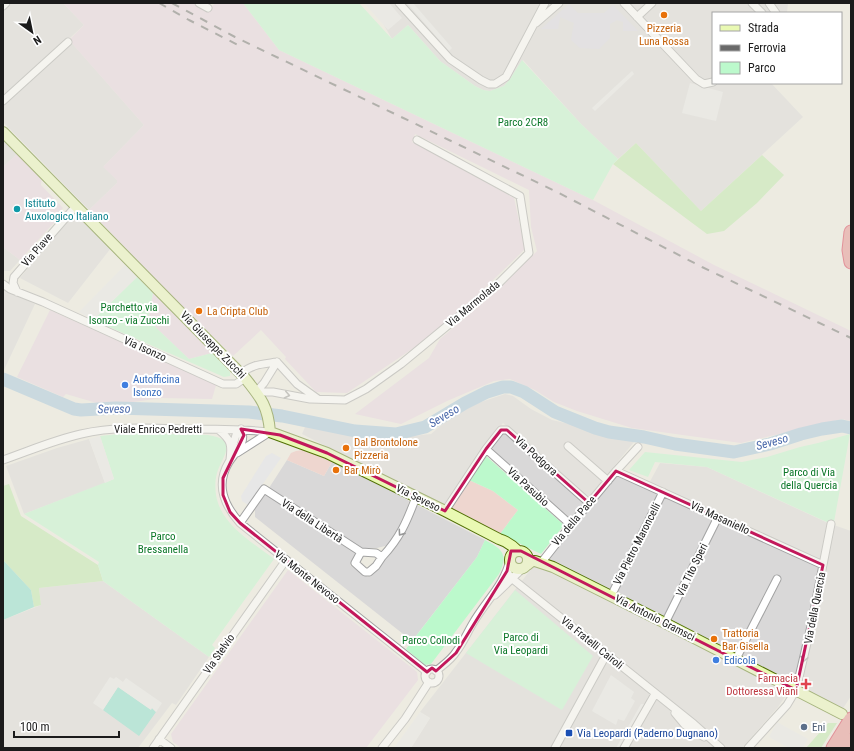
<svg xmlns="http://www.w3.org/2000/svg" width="854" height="751" font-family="'Roboto Condensed',sans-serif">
  <rect width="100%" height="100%" fill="#edebe1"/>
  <path fill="#d9d8d8" d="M12 3H63L84 25 3 100V11Z
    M371 3H788L787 13H713V83H771L803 117 701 211 636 143 618 159 581 124 523 60 510 79 504 86 490 91 483 90 475 86 440 61 408 25 392 39Z
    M71 42 144 125 104 166 117 180V183L89 210 3 122V103Z
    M3 138 18 153 3 167Z
    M75 210 111 248 68 303 20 278Z
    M3 247 20 260 10 271H3Z
    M3 288 8 291 35 304 4 370Z
    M505 394 513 396 531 409 552 420 613 434 634 442 588 498 503 423 485 444 444 506 302 434 305 427 306 426 381 438 403 437 431 434 452 416 478 403Z
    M502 432H505L584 503 570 519 490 448Z
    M89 439 105 483 24 514 6 466 57 448Z
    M287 460 324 476 332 462 360 473 382 484 409 501 403 526 389 545 377 548H360L269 488Z
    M660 463 707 467 828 523 851 531V696L842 710 791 683 787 694 778 707 742 748H411L430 718 420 712 535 564 616 471 648 485Z
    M265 494 356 553 350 565 368 577 395 545 406 529 417 505 485 540 477 557 412 641 255 517V509Z
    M103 581 209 657 176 705 172 703 138 748H3V620L41 605 39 588Z"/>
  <path fill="#eed6cf" d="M303 450 332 462 324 476 287 460 291 453 296 451Z
    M469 480 493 491 518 510 500 534 451 509Z"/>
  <path fill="#e6d2df" d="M63 3H207L212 6 216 3H243L279 50 593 200 714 265 851 331V421L842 419 741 443 632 428 577 411 554 402 535 390 510 379 494 381 447 401 401 424 355 414 429 358 440 339 496 292 537 251 531 227 529 190 415 134 412 142 427 150 514 198 525 249 460 312 415 347 347 393 316 392 285 359 286 357 261 330 233 356 171 295 89 210 117 183V180L103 167 144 125 69 40 84 25Z
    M18 153 42 176 41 185 63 208 60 211V216L20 260 3 247V167Z
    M153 293 212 353 189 359 148 320Z
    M50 310 216 385 212 399 162 398 126 403 109 402 107 406 66 394 63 397 17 377Z
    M288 570 417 672 418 680 366 748H181L173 742 171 734Z"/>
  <path fill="#bae8a6" d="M636 143 701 211 762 155 784 175 757 203 724 231 707 234 613 164Z
    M9 484 21 516 98 565 103 581 39 588 41 605 34 607 31 590 3 560V486Z
    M828 723H837L821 748H806Z"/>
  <path fill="#bcf9cc" d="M243 3H359L392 39 408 25 440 61 475 86 483 90 490 91 504 86 510 79 522 60 581 124 618 159 613 164 593 200 279 50Z
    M137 277 153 293 148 320 189 359 212 353 230 372V376L224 377 93 320Z
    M128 433 208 435C240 440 222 456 217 473 215 480 215 488 216 495 221 525 252 542 274 559L212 645 215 648 209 657 103 581 98 565 99 562 24 514 114 479 100 436Z
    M850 434 834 522 831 524 707 467 655 462 648 477 629 470 645 452 742 462 767 457 800 447 818 443Z
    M486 456 564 525 541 554 500 534 518 510 493 491 469 480Z
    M485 540C502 549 509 554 499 574L431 664 425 665 406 649 477 557Z
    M515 590 593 656 562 710 466 653Z"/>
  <path fill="#7eddc9" d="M3 560 31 590 34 607 3 620Z
    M118 687 150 709 152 708 156 712 139 736 103 710Z"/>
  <path fill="#e7e7e7" d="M364 3H389L402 18 388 30Z
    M407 3H413L452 48 449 51Z
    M632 71 634 74 595 111 592 108Z
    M690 83 723 92 716 121 682 113Z
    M125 265 137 277 93 320 79 312Z
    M100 436 114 479 105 483 89 439Z
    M272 453 281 458 248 505 242 501 241 496 266 456Z
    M611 675 634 692 631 698 635 701 624 721 618 719 616 725 592 711Z
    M110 677 114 679 116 677 123 682 126 678 162 703 156 712 152 708 151 710 118 687 103 710 93 703Z
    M641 704H645L620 748H616Z
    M420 712 430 718 411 748H394Z
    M777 722 808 739 803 748H789L769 737Z"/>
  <path fill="#d7d5e3" d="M569 4 578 13H604L613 5 638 31H623V22L617 20 610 24V38L599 49 580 48 571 40 574 23 560 17 558 29H541Z"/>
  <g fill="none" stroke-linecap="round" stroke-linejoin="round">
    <path stroke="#a1c3db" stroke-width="13" d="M3 379 74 409 81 410 116 408 249 412 282 416 355 431 396 434 425 427 465 403 487 392 503 387H511L524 392 555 412 595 428 609 432 644 437 675 444 734 452 770 444 801 434 822 429 842 426 851 428"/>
    <defs>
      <path id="street" d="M199 3 208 8
        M399 3 450 59 481 80 489 84H495L506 77 545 3
        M624 3 696 79 704 84 713 82
        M752 3 762 13
        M769 3 776 13
        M3 6 6 3
        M637 17 652 3
        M536 23 559 3
        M3 101 68 42
        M3 284 10 289 43 302 223 384H236L245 378
        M17 292 13 283 14 277 76 206
        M277 362 297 384 318 399
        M241 374C251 364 264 364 277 362
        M256 392H273L310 399 345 400 366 389 401 364 498 284 529 253 520 196 417 140
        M256 392 264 383 277 362
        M241 429C247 443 236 451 229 462 215 485 224 505 240 523L427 672
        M219 430C231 440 232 444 230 460
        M568 446 608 481
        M232 448 236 435 241 429
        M486 449 571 525
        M237 453 270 432
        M3 460C29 451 54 440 81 434 115 426 150 428 185 429 213 429 242 429 270 432
        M616 471 823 565
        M445 511 486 449 501 430H507L589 503
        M240 523 264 489 361 552 376 553 382 557C400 538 407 521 416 497
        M361 552 355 563 365 572H369L376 566 382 557
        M541 563 571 525 616 471 638 447
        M507 571 510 577 515 581 694 724 721 748
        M495 595 522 569
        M611 596 663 492
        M665 623 718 517
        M736 659 777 579
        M425 676a7 7 0 1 1 14 0a7 7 0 1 1-14 0Z
        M436 671C443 665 451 660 456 652 463 643 467 633 473 623 485 602 505 584 510 560
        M675 713 685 725 704 737
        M159 739 171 748
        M153 748 286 560
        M382 748 405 719 429 682
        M555 748 606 655
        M624 748 655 694
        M748 748 787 705 796 690 811 626 831 524"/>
      <path id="secondary" d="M3 132 245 378C261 398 268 406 270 432L327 453 445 511 499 539C506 541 512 545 518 551
        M510 560a9 9 0 1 1 18 0a9 9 0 1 1-18 0Z
        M527 565 532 561H535L553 567 665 623 842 714"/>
      <path id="highway" d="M851 232 849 250 851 262
        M833 748 851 719
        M846 748 851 740"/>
    </defs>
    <use href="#street" stroke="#a2a2a2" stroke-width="9"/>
    <use href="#secondary" stroke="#517005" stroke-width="12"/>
    <use href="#highway" stroke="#d52441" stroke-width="15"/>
    <use href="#street" stroke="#fff" stroke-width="7"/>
    <use href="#secondary" stroke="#e9f9b3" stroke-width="10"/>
    <use href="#highway" stroke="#e58788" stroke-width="13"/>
    <path stroke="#696969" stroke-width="2" stroke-dasharray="8 8" stroke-linecap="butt" d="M159 3 189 20 240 46
      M172 3 235 37 557 192 702 267 851 338"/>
  </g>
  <defs><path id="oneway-chevron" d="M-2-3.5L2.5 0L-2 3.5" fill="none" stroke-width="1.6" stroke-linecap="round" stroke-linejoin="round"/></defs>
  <g stroke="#989898">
    <use href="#oneway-chevron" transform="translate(287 395) rotate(12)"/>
    <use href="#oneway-chevron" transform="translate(401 533) rotate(125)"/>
    <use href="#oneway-chevron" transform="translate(804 659) rotate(104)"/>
  </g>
  <path d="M0 0H854V751H0ZM241 429 280 435 327 453 445 511 486 449 501 430H507L589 503 616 471 823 565 796 690 521 551H511L507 571 456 653 436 671 432 668 427 672 240 523 230 512 223 495V478L244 435Z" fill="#edebe1" fill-opacity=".55" fill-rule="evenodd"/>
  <path fill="none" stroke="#c2185b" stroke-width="3" stroke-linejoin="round" d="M241 429 280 435 327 453 445 511 486 449 501 430H507L589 503 616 471 823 565 796 690 521 551H511L507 571 456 653 436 671 432 668 427 672 240 523 230 512 223 495V478L244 435Z"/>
  <g fill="#e8710a" stroke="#fff" stroke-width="1.5">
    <circle cx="664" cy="15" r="4"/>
    <circle cx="199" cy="311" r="4"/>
    <circle cx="346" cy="448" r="4"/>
    <circle cx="336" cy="470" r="4"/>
    <circle cx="714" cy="639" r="4"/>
  </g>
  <circle fill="#0f9aa8" stroke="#fff" stroke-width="1.5" cx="17" cy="209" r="4"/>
  <g fill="#3f7fe0" stroke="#fff" stroke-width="1.5">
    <circle cx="125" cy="385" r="4"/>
    <circle cx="716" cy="660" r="4"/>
  </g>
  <path fill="#e0444e" stroke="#fff" stroke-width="1.5" d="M804 678h4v4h4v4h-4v4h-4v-4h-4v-4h4z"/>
  <circle fill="#5c6f8a" stroke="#fff" stroke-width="1.5" cx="804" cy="727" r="4"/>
  <rect fill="#1a4fb4" stroke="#fff" stroke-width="1.5" x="565" y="729" width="8" height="8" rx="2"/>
  <g text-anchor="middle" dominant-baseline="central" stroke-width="4" stroke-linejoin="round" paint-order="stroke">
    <g font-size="11" fill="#c56008" stroke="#fff" text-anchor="start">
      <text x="664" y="28" text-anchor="middle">Pizzeria<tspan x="664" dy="13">Luna Rossa</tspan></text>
      <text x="207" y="311">La Cripta Club</text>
      <text x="354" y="442">Dal Brontolone<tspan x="354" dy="13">Pizzeria</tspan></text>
      <text x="344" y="470">Bar Mirò</text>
      <text x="722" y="633">Trattoria<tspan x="722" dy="13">Bar Gisella</tspan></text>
    </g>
    <g font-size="11" fill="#0b7728" stroke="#fff">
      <text x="523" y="122">Parco 2CR8</text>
      <text x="129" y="307">Parchetto via<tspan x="129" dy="13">Isonzo - via Zucchi</tspan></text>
      <text x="809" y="472">Parco di Via<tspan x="809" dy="13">della Quercia</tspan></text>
      <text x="163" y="536">Parco<tspan x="163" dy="13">Bressanella</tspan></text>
      <text x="521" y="637">Parco di<tspan x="521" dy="13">Via Leopardi</tspan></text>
      <text x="431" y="640">Parco Collodi</text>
    </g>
    <g font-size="11" fill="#0d838f" stroke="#fff" text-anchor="start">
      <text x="25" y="203">Istituto<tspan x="25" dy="13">Auxologico Italiano</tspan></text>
    </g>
    <g font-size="11" fill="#1b1b1b" stroke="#fff">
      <text transform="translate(37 250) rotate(-49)">Via Piave</text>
      <text transform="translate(473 304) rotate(-40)">Via Marmolada</text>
      <text transform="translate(213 345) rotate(46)">Via Giuseppe Zucchi</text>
      <text transform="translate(145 349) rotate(24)">Via Isonzo</text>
      <text x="158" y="429">Viale Enrico Pedretti</text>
      <text transform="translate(536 456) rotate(42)">Via Podgora</text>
      <text transform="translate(528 487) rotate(42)">Via Pasubio</text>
      <text transform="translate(418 498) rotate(26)">Via Seveso</text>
      <text transform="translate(720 518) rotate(25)">Via Masaniello</text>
      <text transform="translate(312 521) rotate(33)">Via della Libertà</text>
      <text transform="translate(574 521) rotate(-50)">Via della Pace</text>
      <text transform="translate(637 544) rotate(-63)">Via Pietro Maroncelli</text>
      <text transform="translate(692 570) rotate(-64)">Via Tito Speri</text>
      <text transform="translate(307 577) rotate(38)">Via Monte Nevoso</text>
      <text transform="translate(815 608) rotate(-79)">Via della Quercia</text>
      <text transform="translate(655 618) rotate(27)">Via Antonio Gramsci</text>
      <text transform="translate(592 643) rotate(39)">Via Fratelli Cairoli</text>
      <text transform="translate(219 654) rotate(-55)">Via Stelvio</text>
    </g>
    <g font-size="11" fill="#366cbe" stroke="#fff" text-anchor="start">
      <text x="133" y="379">Autofficina<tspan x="133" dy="13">Isonzo</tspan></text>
      <text x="724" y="660">Edicola</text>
    </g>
    <g font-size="11" fill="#be3a42" stroke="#fff" text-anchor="end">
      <text x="798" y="678">Farmacia<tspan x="798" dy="13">Dottoressa Viani</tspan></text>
    </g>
    <g font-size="11" fill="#4e5e75" stroke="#fff" text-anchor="start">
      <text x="812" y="727">Eni</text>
    </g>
    <g font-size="11" fill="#164399" stroke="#fff" text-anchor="start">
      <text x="577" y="733">Via Leopardi (Paderno Dugnano)</text>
    </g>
    <g font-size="12" font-style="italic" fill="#4968aa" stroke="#fff">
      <text transform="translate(114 409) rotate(-1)">Seveso</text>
      <text transform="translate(444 416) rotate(-31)">Seveso</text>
      <text transform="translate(772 442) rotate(-15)">Seveso</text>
    </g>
  </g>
  <rect width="854" height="751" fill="none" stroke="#1b1b1b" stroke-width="8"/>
  <rect x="712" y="12" width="130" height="72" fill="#ffffff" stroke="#a4a4a4"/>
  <rect x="720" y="25" width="20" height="6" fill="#e9f9b3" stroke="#a4a4a4"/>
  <text x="748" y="32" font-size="12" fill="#1b1b1b">Strada</text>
  <rect x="720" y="45" width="20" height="6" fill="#696969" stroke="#a4a4a4"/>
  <text x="748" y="52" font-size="12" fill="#1b1b1b">Ferrovia</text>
  <rect x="720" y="62" width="20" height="12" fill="#bcf9cc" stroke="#a4a4a4"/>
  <text x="748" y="72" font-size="12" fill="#1b1b1b">Parco</text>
  <g transform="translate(32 32) rotate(147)" stroke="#ffffff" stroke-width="3" paint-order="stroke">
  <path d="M0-3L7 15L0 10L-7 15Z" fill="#1b1b1b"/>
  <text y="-6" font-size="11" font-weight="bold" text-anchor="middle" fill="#1b1b1b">N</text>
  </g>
  <path d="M14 731v6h105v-6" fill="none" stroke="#1b1b1b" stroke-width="2"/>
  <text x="20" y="731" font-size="12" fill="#1b1b1b" stroke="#ffffff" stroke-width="3" paint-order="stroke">100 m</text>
</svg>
